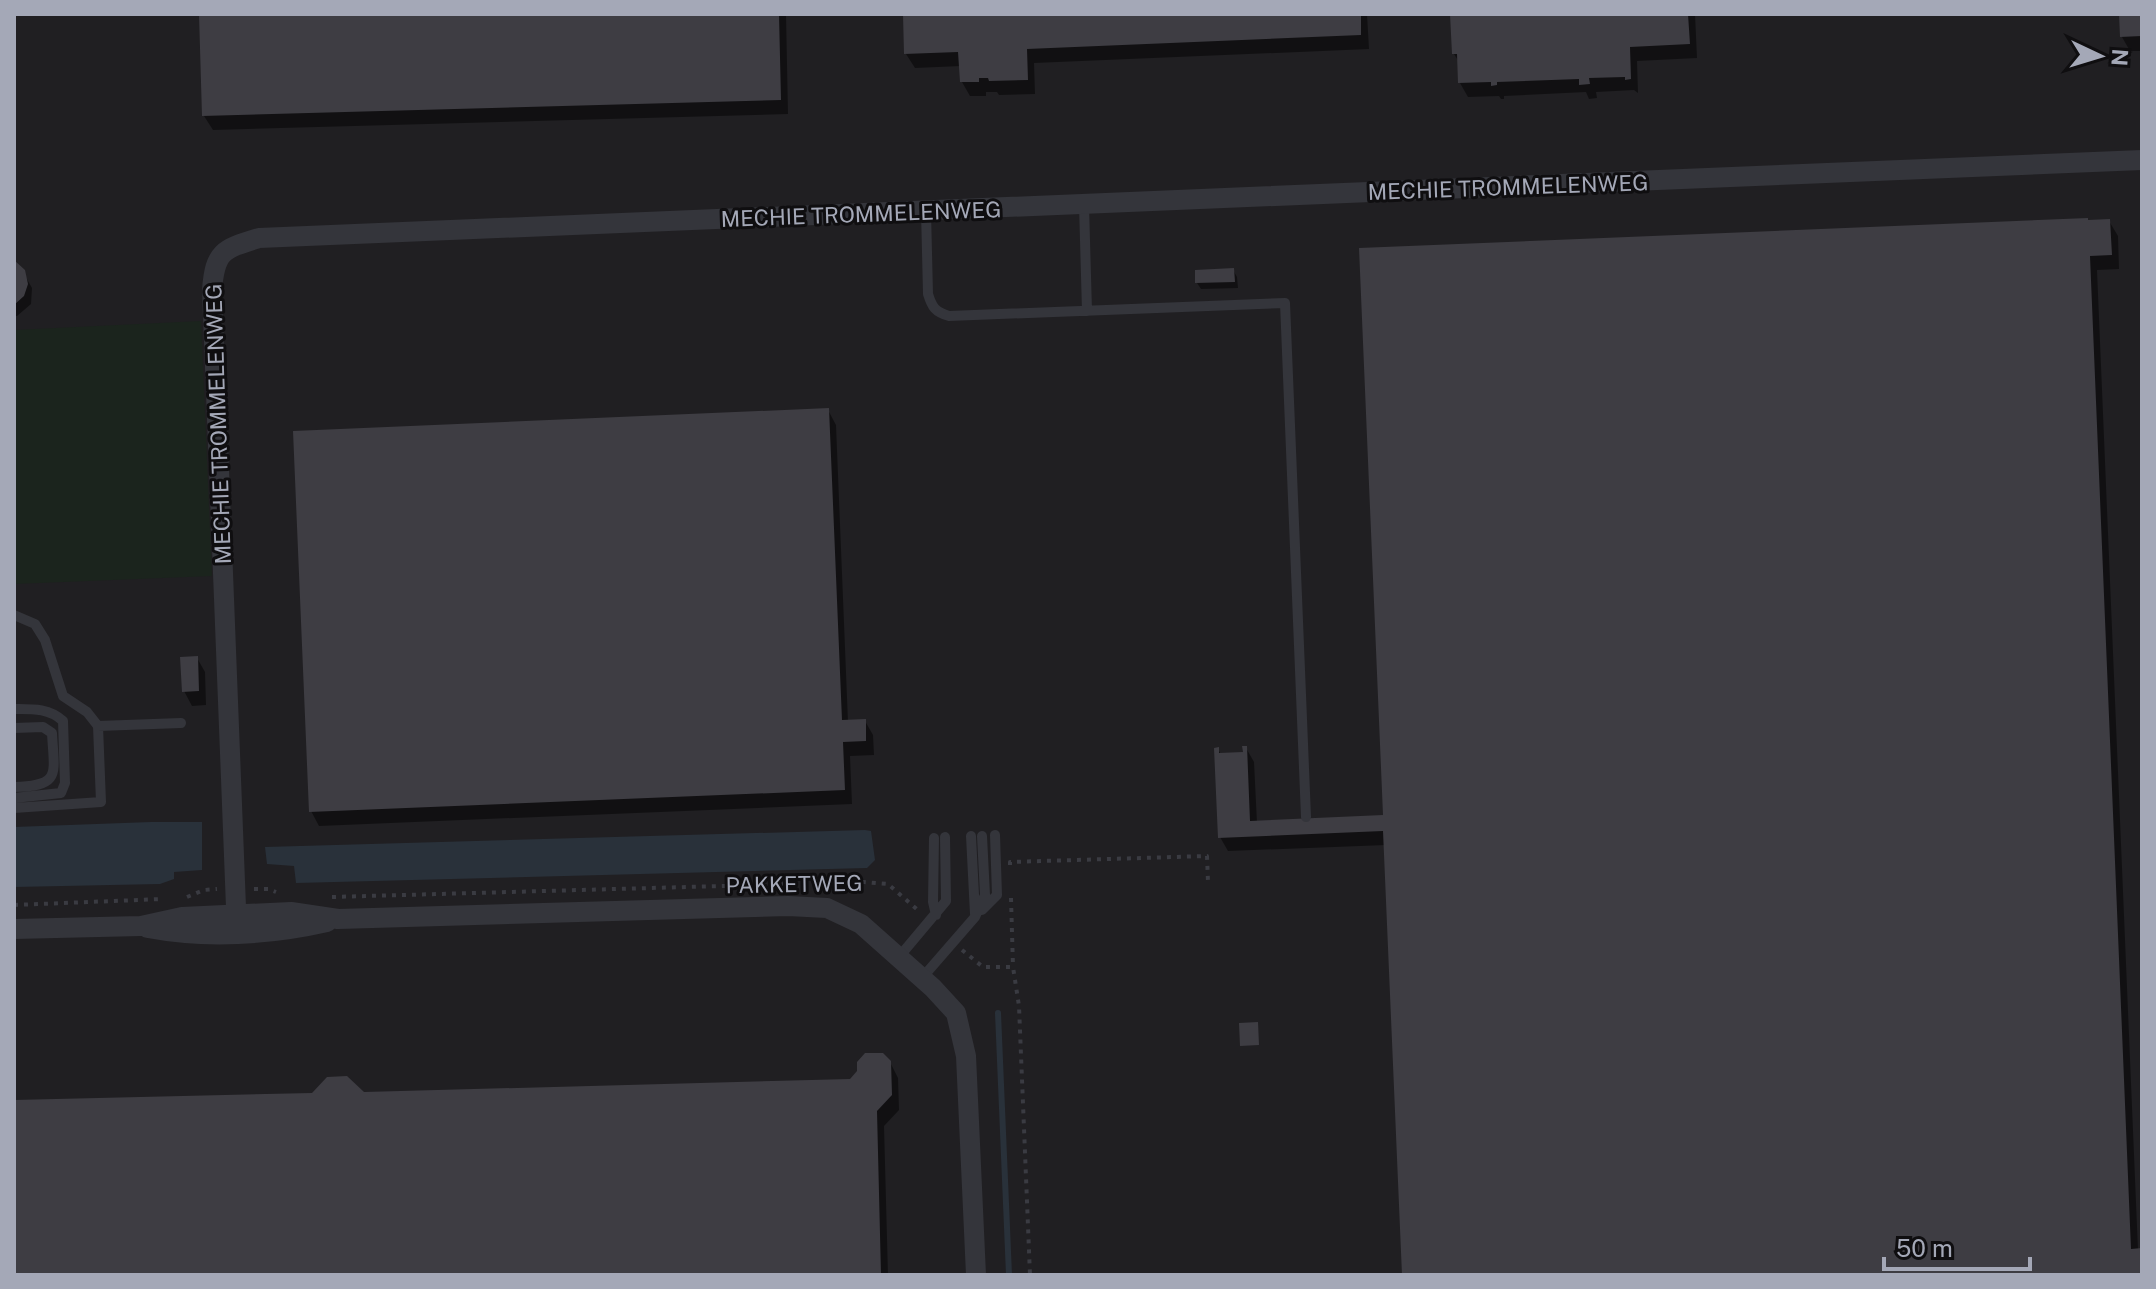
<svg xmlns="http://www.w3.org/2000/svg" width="2156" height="1289" font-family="'Public Sans',sans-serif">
  <rect width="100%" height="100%" fill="#141315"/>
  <path fill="#201f22" d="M14 14H2142V1275H14Z"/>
  <path fill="#1b241d" d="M201 321 212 576 14 584V330Z"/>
  <path fill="#29313a" d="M151 822H202V870L174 872V879L160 884 14 887V827Z
    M865 830 871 831 875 860 867 868 296 883 294 866 267 864 265 847Z"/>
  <path fill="#0007" d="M201 14H786L788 114 213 130 204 116Z
    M905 14H1367L1369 49 1034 63 1035 94 999 95 997 92H986V96H970L962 82 961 66 915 68 906 54Z
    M1452 14H1695L1697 58 1637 61 1638 93 1634 90 1596 92 1597 98 1589 99 1586 92 1504 96V99H1501L1499 96 1468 97 1460 83 1459 62 1454 54Z
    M2121 14H2142V51H2130L2122 37Z
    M2109 221 2118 236 2119 269 2097 270 2138 1250H2142V1275H1404L1386 845 1228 851 1220 837 1218 749 1221 755 1245 754 1246 748 1254 762 1257 823 1385 817 2088 222Z
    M14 263 20 267 32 288 31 304 17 316H14Z
    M1233 270 1237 277 1238 288 1201 289 1197 283Z
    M828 410 836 425 848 722 865 721 873 735 874 755 850 756 852 804 319 826 311 811Z
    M197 658 205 672 206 705 192 706 184 691Z
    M890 1062 898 1078 899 1110 884 1126 888 1275H14V1102L851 1081Z"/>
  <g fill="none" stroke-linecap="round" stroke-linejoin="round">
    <path stroke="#29313a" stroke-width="6" d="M998 1013 1009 1275"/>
  </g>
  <path fill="#3e3d43" d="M199 14H779L781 100 202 116Z
    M903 14H1361V35L1027 49 1028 80 989 81 988 78H979V82H960L958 52 904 54Z
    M1450 14H1688L1690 44 1630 47 1631 79 1625 80V77L1589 78 1590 84 1579 85V79L1497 82V85L1491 86V82L1458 83 1457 54H1452Z
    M2119 14H2142V36L2120 37Z
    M2088 218V220L2110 219 2112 255 2090 256 2131 1249 2142 1248V1275H1402L1383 831 1218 838 1214 748 1219 747V753L1243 752 1242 746H1247L1250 821 1383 815 1359 248Z
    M14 260 25 270 28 284 24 296 14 305Z
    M1234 268 1235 282 1195 283V270Z
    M829 408 842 720 866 719V741L843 742 845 790 309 812 293 431Z
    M198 656 199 691 182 692 180 657Z
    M1258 1022 1259 1045 1240 1046 1239 1023Z
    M865 1053H883L891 1061 892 1095 877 1111 881 1275H14V1100L312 1093 327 1077 347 1076 364 1092 850 1079 857 1071V1062Z"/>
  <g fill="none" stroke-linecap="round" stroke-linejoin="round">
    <path stroke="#3a3b42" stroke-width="4" stroke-dasharray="4 6" stroke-linecap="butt" d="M1010 865V862L1207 856 1208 882
      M254 889H268L276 892
      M187 897 204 890 217 889
      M332 897 864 882 888 884 920 912
      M1011 898 1013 967
      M14 905 163 899
      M962 950 983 967H1013L1019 1006 1030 1275"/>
    <path stroke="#34353b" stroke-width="10" d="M1084 205 1087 311
      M926 211 928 294C932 307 935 312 949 316L1285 303 1306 817
      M14 615 35 624 45 640 63 696 87 712 98 726 101 802 14 808
      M14 709C32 709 49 708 63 721L65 783 61 793 14 798
      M98 726 181 723
      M14 728 43 727 52 733C54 774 62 786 14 787
      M971 836 975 914
      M934 838 933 902 936 915
      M982 910 997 895 995 835
      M899 957 946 901 945 837
      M922 978 975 917 985 895 982 836"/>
    <path stroke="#34353b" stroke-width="20" d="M148 928C206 939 270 935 327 922
      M14 929 141 926 182 917 291 912 338 919 788 906 827 908 861 924 933 988 956 1013 966 1056 976 1275
      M237 933 212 290C215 251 223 249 259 238L2142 160"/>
  </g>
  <g text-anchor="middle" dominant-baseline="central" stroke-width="6" stroke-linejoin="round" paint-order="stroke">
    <g font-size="22" fill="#a4a8b7" stroke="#0f0e10">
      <text transform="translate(1508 187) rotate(-2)">MECHIE TROMMELENWEG</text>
      <text transform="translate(861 214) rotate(-2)">MECHIE TROMMELENWEG</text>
      <text transform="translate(218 424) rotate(-92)">MECHIE TROMMELENWEG</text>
      <text transform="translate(794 884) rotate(-1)">PAKKETWEG</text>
    </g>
  </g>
  <rect width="2156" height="1289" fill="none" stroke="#a4a8b7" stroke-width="32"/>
  <g transform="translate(2100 56) rotate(94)" stroke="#0f0e10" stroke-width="6" paint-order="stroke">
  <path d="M0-6L14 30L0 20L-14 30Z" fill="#a4a8b7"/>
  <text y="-12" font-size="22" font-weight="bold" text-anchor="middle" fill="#a4a8b7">N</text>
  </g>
  <path d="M1884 1257v12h146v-12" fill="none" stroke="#a4a8b7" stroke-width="4"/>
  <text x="1896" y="1257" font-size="24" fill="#a4a8b7" stroke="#0f0e10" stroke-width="6" paint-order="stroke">50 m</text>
</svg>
